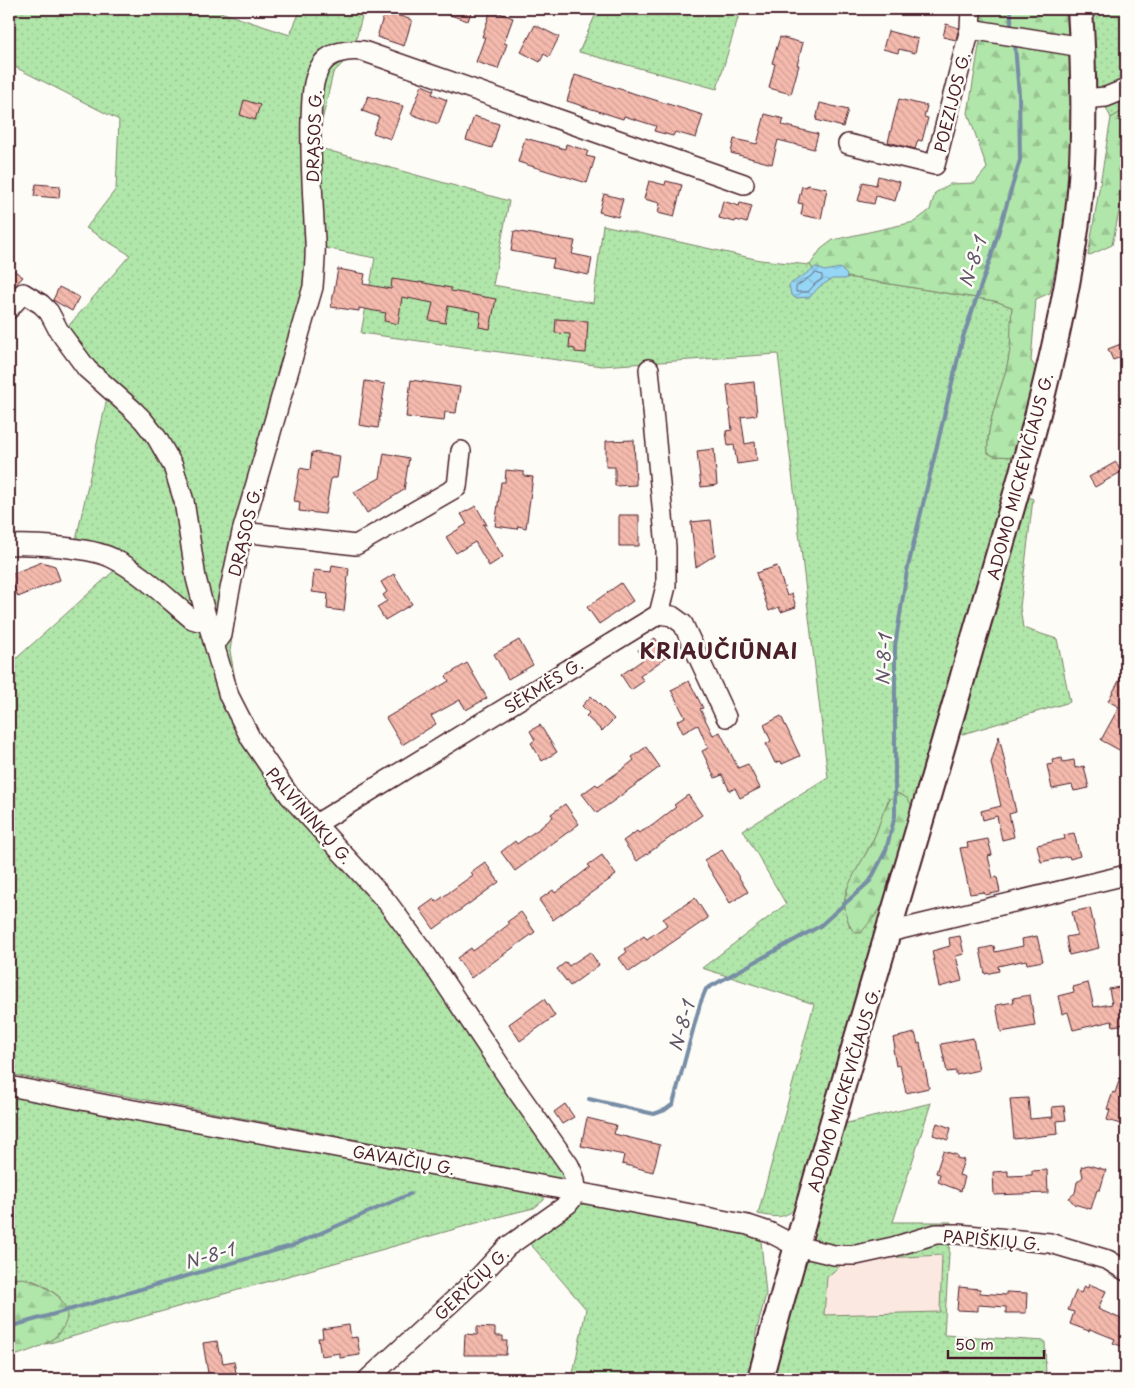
<svg xmlns="http://www.w3.org/2000/svg" width="1135" height="1388" font-family="'Playpen Sans',sans-serif">
  <defs>
    <pattern id="green-dots" width="8" height="8" patternUnits="userSpaceOnUse" patternTransform="scale(1.25)"><rect width="8" height="8" fill="#b0e6a9"/><path d="M2 2h.1M6 6h.1" fill="none" stroke="#99c592" stroke-width="1.8" stroke-linecap="round"/></pattern>
    <pattern id="forest-firs" width="22" height="20" patternUnits="userSpaceOnUse" patternTransform="scale(1.25)"><rect width="22" height="20" fill="#b0e6a9"/><path d="M5 1l3.5 6h-7zM16 11l3.5 6h-7z" fill="#99c592"/></pattern>
    <pattern id="water-waves" width="16" height="10" patternUnits="userSpaceOnUse" patternTransform="scale(1.25)"><rect width="16" height="10" fill="#95d6f6"/><path d="M0 5q4-4 8 0t8 0" fill="none" stroke="#82b7d3"/></pattern>
    <pattern id="building-back-hatch" width="6" height="6" patternUnits="userSpaceOnUse" patternTransform="scale(1.25)"><rect width="6" height="6" fill="#f4baad"/><path d="M-1 5l2 2M0 0l6 6M5-1l2 2" fill="none" stroke="#d39f95"/></pattern>
  </defs>
  <rect width="100%" height="100%" fill="#fdfcf7"/>
  <filter id="ink" filterUnits="userSpaceOnUse"><feTurbulence type="fractalNoise" baseFrequency=".02" numOctaves="2"/><feDisplacementMap in="SourceGraphic" scale="10" xChannelSelector="R" yChannelSelector="G"/><feConvolveMatrix kernelMatrix="1 2 1 2 8 2 1 2 1" color-interpolation-filters="sRGB"/></filter>
  <g filter="url(#ink)">
    <path fill="#fae8e1" d="M942 1255 940 1312 824 1316 827 1277 847 1260Z"/>
    <path fill="url(#green-dots)" stroke="#7d826a" fill-rule="evenodd" d="M9 9H211L290 35 301 9H364L352 54 333 73 316 147 509 201 493 285 593 303 603 225 760 260 810 265 816 272 995 301 1012 307C1011 326 1012 347 1007 366 1000 394 986 423 988 453L994 456 1018 457 800 1206C782 1219 780 1218 758 1214L814 1004 702 968 786 904 743 830 828 778 778 354 602 366 361 333 375 258 325 248 246 541 230 651 237 690 260 745 416 955 567 1179 563 1181 374 1143 9 1074V665L116 569 73 554 110 384 65 330 130 255 86 228 116 189 119 120 9 64ZM889 798 850 928 844 904 846 891 875 836Z
      M598 9H733L740 11 717 89 579 52Z
      M1089 9H1126V109L1111 118 1094 83Z
      M1023 495 1033 499 1020 607 1023 628 1057 639 1070 702 956 736Z
      M9 1096 544 1192V1200L534 1208 505 1215 46 1344 58 1335 60 1297C41 1283 32 1276 9 1280Z
      M931 1103 893 1222H951L944 1335 1045 1341 1046 1379H770L839 1125ZM942 1255 940 1312 824 1315 827 1277 847 1260Z
      M581 1204H589L751 1234 761 1241 766 1294 756 1333 755 1353 749 1379H572L586 1309 527 1240 568 1211Z"/>
    <path fill="url(#forest-firs)" stroke="#7d826a" d="M981 9H1066C1072 79 1073 151 1064 221 1060 245 1055 269 1050 293L1036 299 1031 361 1039 372 1018 457 994 456 988 453C986 423 1000 394 1007 366 1012 347 1010 326 1012 307L995 301 816 272 810 265 821 249 833 240 914 222 930 210 935 193 950 184 975 183 987 168 968 113 980 40Z
      M1126 109V179L1112 245 1088 256 1111 118Z
      M897 793C905 796 911 800 912 809 914 822 891 888 884 902 879 913 868 923 861 933H855C846 924 843 905 846 893 851 875 869 852 876 833 882 819 884 801 897 793Z
      M23 1278C47 1285 84 1306 58 1334 46 1347 25 1352 9 1358V1280Z"/>
    <path fill="url(#water-waves)" stroke="#778da5" d="M816 267 824 271 840 268 847 275 846 279H832L819 287 810 297 795 298 791 294 789 285Z"/>
    <g fill="none" stroke-linecap="round" stroke-linejoin="round">
      <path stroke="#68687c" stroke-width="1" d="M816 273 822 275V279L816 283 808 292H796V287Z"/>
      <path stroke="#778da5" stroke-width="4" d="M1011 9V25
        M589 1099 654 1114 665 1110 673 1104 700 1004 706 989 820 926 870 881 886 850 895 816V646L907 571 963 337 991 257 1020 160 1019 95 1015 45
        M9 1327 291 1246 410 1194"/>
    </g>
    <path fill="url(#building-back-hatch)" stroke="#4a1f2b" d="M438 9H472L468 21 438 11Z
      M491 10 513 18 504 43 507 44 498 69 476 62 485 37H482Z
      M385 11 412 20 404 46 377 37Z
      M946 24 959 28 956 40 943 37Z
      M535 25 559 37 549 57 544 54 540 62 521 52Z
      M888 31 918 39 915 53 899 49 898 53 883 49Z
      M780 37 803 43 797 65H799L791 94 769 88 775 64 772 63Z
      M575 75 703 115 696 138 675 132 673 136 654 131 656 126 624 116 623 119 567 101Z
      M422 85 434 90 432 94 447 100 438 124 411 114Z
      M368 96 403 106 391 139 373 133 379 117 362 111Z
      M899 99 927 106 924 117 928 118 922 141 918 140 915 149 888 142Z
      M244 100 260 105 255 120 240 115Z
      M820 103 848 110 843 127 816 120Z
      M765 114 784 119 782 125 818 134 814 149 778 140 772 164 731 153 734 139 757 144Z
      M474 116 499 124 492 148 466 140Z
      M525 138 565 149 566 144 588 151 586 156 595 158 587 183 518 162Z
      M878 176 900 182 895 201 876 196 874 204 858 201 863 182 876 185Z
      M649 181 665 185 666 181 682 185 674 217 658 213 660 203 644 199Z
      M36 184 60 186 59 198 34 196Z
      M807 185 827 189 821 219 801 215 803 204 798 203 802 186 807 187Z
      M604 194 623 199 618 217 599 212Z
      M723 201 739 206 740 203 752 206 747 223 736 220 735 222 719 218Z
      M514 231 575 241 572 254 592 258 589 275 552 268 554 259 511 251Z
      M9 267 23 277 9 292Z
      M338 269 365 274 363 284 391 289 392 279 419 283V282L451 288V291L496 299 490 329 479 327 481 312 448 306 445 323 429 320 433 303 402 297 398 324 384 321 386 313 359 308V311L331 307Z
      M59 287 79 297 72 311 53 300Z
      M556 319 588 321 586 353 575 352V349L569 348 570 334 555 333Z
      M1126 342V355L1113 360 1108 349Z
      M411 380 460 387 456 413 445 412 444 421 406 417Z
      M365 381 385 384 378 428 359 425Z
      M754 382 757 415 741 417 745 444 755 442 757 461 737 464 734 445 728 446 726 431 732 430 727 385Z
      M634 440 636 485 615 486V467H606V441Z
      M714 449 717 485 701 487 697 451Z
      M312 452 340 456 337 478H331L325 514 299 511 300 502 294 501 300 468 310 470Z
      M384 453 409 458 404 490 367 513 354 492 380 478Z
      M1116 462 1121 472 1095 487 1089 477Z
      M506 470 524 472V476L533 477 526 528 518 526 517 529 495 526 501 482H505Z
      M476 506 487 525 483 524 503 557 489 566 475 542 456 553 446 537 467 524 461 514Z
      M619 515H639V546H619Z
      M711 520 715 555 696 567 691 522Z
      M42 562 55 566 60 580 18 597 9 575Z
      M332 565 349 568 344 611 327 609 328 594 312 592 314 570 331 572Z
      M777 566 787 596 792 594 796 607 781 612 779 607 769 611 756 573Z
      M394 574 412 604 385 620 377 607 387 601 383 595 387 592 381 582Z
      M621 583 633 601 599 624 587 607Z
      M655 638 668 656 640 676 644 681 631 690 621 675 644 659 638 650Z
      M519 640 533 665 508 679 494 654Z
      M467 663 487 698 466 710 460 700 431 716 436 724 402 745 386 718 449 681 446 676Z
      M1126 668V741L1121 751 1101 740 1119 707 1108 701Z
      M689 681 703 708 700 709 713 735 720 732 738 768 748 764 760 788 740 798 735 788 730 791 722 775 715 778 702 751 708 748 698 725 683 733 677 721 685 717 671 690Z
      M591 696 614 719 602 731 586 716 589 713 582 706Z
      M781 716 800 756 782 764 781 761 775 763 766 744 771 741 764 725Z
      M540 725 557 752 542 761 531 743 535 740 530 731Z
      M999 736 1016 812 1009 814 1014 837 1002 840 997 816 983 820 981 811 1001 806 991 763Z
      M646 747 660 767 597 813 582 794 596 784 598 786 620 771 634 760 632 757Z
      M1062 758 1063 762 1074 760 1075 768 1084 766 1089 788 1074 791 1072 785 1052 789 1047 765 1053 764 1052 760Z
      M688 795 702 815 637 861 623 841 637 831 639 833 653 825 676 807 674 805Z
      M565 804 579 824 515 871 501 852 515 841 517 844 540 828 553 817 551 814Z
      M1074 833 1080 856 1070 859 1069 856 1041 862 1037 845 1065 839 1064 835Z
      M988 839 992 855 988 856 993 878 997 877 1000 892 985 895 984 892 970 894 960 848 968 847 967 843Z
      M722 850 748 892 730 903 704 860Z
      M602 855 616 875 553 920 539 900 553 890 555 893 569 883 590 867 588 865Z
      M485 862 499 882 434 929 420 909 434 899 436 902 459 885 473 875 471 872Z
      M695 898 708 918 629 972 619 958 627 952 625 949 644 936 647 939 667 925 663 919Z
      M1090 908 1099 948 1069 955 1066 937 1077 935 1072 912Z
      M521 912 535 932 471 978 457 958 471 948 473 951 495 935 509 924 507 922Z
      M960 936 964 954 956 956 962 981 939 987 932 951 950 946 949 938Z
      M1037 936 1043 961 1027 964 1026 960 998 966 999 971 985 974 980 949 994 946 995 952 1023 946 1022 939Z
      M590 952 599 965 570 986 557 969 566 962 569 966Z
      M1088 983 1094 1007 1112 1004 1109 989 1124 986 1126 1002V1024L1113 1026 1112 1021 1073 1030 1068 1012 1062 1014 1058 996 1074 992 1073 987Z
      M1030 995 1035 1026 1001 1032 996 1005 1014 1002 1013 998Z
      M544 999 555 1016 520 1041 509 1024Z
      M915 1033 918 1044 920 1043 929 1088 906 1093 900 1065 896 1066 893 1049 895 1048 893 1038Z
      M973 1038 979 1070 956 1075V1071L947 1072 941 1044Z
      M1124 1066H1126V1118L1124 1125 1107 1120 1110 1110 1107 1109 1113 1092 1115 1093Z
      M1028 1098 1030 1119 1053 1117 1052 1107 1064 1106 1066 1120 1057 1121 1058 1134 1014 1139 1010 1099Z
      M565 1104 574 1117 562 1124 554 1112Z
      M587 1118 616 1125 614 1134 660 1145 653 1172 622 1164 624 1155 581 1146Z
      M937 1123 951 1128 948 1140 933 1135Z
      M943 1151 957 1155V1158L964 1160 959 1175 965 1177 961 1191 938 1182 940 1174 936 1173Z
      M1088 1165 1106 1170 1100 1190H1097L1091 1209 1074 1204 1069 1198 1075 1193 1077 1182 1083 1177 1081 1167Z
      M1047 1170 1048 1193 994 1195 993 1172 1008 1171V1176L1032 1175V1171Z
      M1089 1284 1106 1291 1098 1309 1126 1321V1348L1113 1343 1115 1339 1090 1329 1089 1331 1070 1324 1074 1312 1068 1310 1076 1291 1081 1293 1084 1286 1088 1288Z
      M959 1287 980 1289V1293L1006 1295V1292L1027 1293 1026 1313H1006V1307L993 1306 978 1305V1311L957 1310Z
      M349 1325 351 1338 357 1337 360 1355 340 1358V1353L321 1356 318 1338H323L322 1329Z
      M477 1327 495 1328V1336H503V1341H507L506 1355H464L465 1334 477 1335Z
      M217 1341 219 1353H221L223 1363 234 1361 237 1379H209L203 1343Z"/>
    <g fill="none" stroke-linecap="round" stroke-linejoin="round">
      <defs>
        <path id="minor" d="M970 29 1082 47
          M1083 99 1106 97 1126 89
          M848 144 935 165 970 29 971 9
          M9 309 23 293 41 304 49 312 59 331 87 369 132 409 143 420 157 438 173 466 184 501 196 578 207 620 229 696 251 739 289 795 387 902 427 956 515 1088 569 1165C576 1179 580 1192 568 1204L507 1247 478 1278 368 1379
          M649 369 666 547V586L659 614
          M242 532 356 545 457 487 461 451
          M9 545C34 544 90 547 112 558 142 573 167 598 192 619L199 621 207 620
          M213 641 219 639 222 635 229 594 242 532 313 287C314 272 316 257 315 241 313 200 310 161 311 119 312 102 311 83 320 67 328 52 348 49 363 51L744 184
          M316 824 659 614 672 616 683 624 726 717
          M889 932 1126 875
          M9 1086 123 1108 499 1177 748 1225 769 1232 796 1246 834 1255H856L893 1247 936 1234H958L1050 1243 1108 1260 1126 1271"/>
        <path id="major" d="M760 1379C823 1146 894 915 961 683 1002 538 1051 392 1074 243 1086 166 1085 86 1080 9"/>
      </defs>
      <use href="#minor" stroke="#4a1f2b" stroke-width="22"/>
      <use href="#major" stroke="#4a1f2b" stroke-width="28"/>
      <use href="#minor" stroke="#fdfcf7" stroke-width="19"/>
      <use href="#major" stroke="#fdfcf7" stroke-width="24"/>
    </g>
  </g>
  <g text-anchor="middle" dominant-baseline="central" stroke-width="5" stroke-linejoin="round" paint-order="stroke">
    <g font-size="16" fill="#4a1f2b" stroke="#fdfcf7">
      <text transform="translate(951 102) rotate(-76)">POEZIJOS G.</text>
      <text transform="translate(313 136) rotate(-88)">DRĄSOS G.</text>
      <text transform="translate(1019 476) rotate(-75)">ADOMO MICKEVIČIAUS G.</text>
      <text transform="translate(244 531) rotate(-76)">DRĄSOS G.</text>
      <text transform="translate(543 685) rotate(-32)">SĖKMĖS G.</text>
      <text transform="translate(310 815) rotate(49)">PALVININKŲ G.</text>
      <text transform="translate(843 1089) rotate(-73)">ADOMO MICKEVIČIAUS G.</text>
      <text transform="translate(404 1159) rotate(10)">GAVAIČIŲ G.</text>
      <text transform="translate(992 1239) rotate(5)">PAPIŠKIŲ G.</text>
      <text transform="translate(471 1283) rotate(-44)">GERYČIŲ G.</text>
    </g>
    <g font-size="18" font-style="italic" fill="#605668" stroke="#fdfcf7">
      <text transform="translate(972 262) rotate(-72)">N-8-1</text>
      <text transform="translate(883 660) rotate(-87)">N-8-1</text>
      <text transform="translate(681 1026) rotate(-74)">N-8-1</text>
      <text transform="translate(209 1255) rotate(-16)">N-8-1</text>
    </g>
    <g font-size="21" font-weight="bold" letter-spacing="1" fill="#4a1f2b" stroke="#fdfcf7">
      <text x="719" y="650">KRIAUČIŪNAI</text>
    </g>
  </g>
  <rect width="1135" height="1388" fill="none" stroke="#fdfcf7" stroke-width="30"/>
  <rect x="15" y="15" width="1105" height="1358" fill="none" stroke="#4a1f2b" stroke-width="2" filter="url(#ink)"/>
  <path d="M948 1350v8h96v-8" fill="none" stroke="#4a1f2b" stroke-width="2.5"/>
  <text x="955" y="1350" font-size="15" fill="#4a1f2b" stroke="#fdfcf7" stroke-width="4" paint-order="stroke">50 m</text>
</svg>
